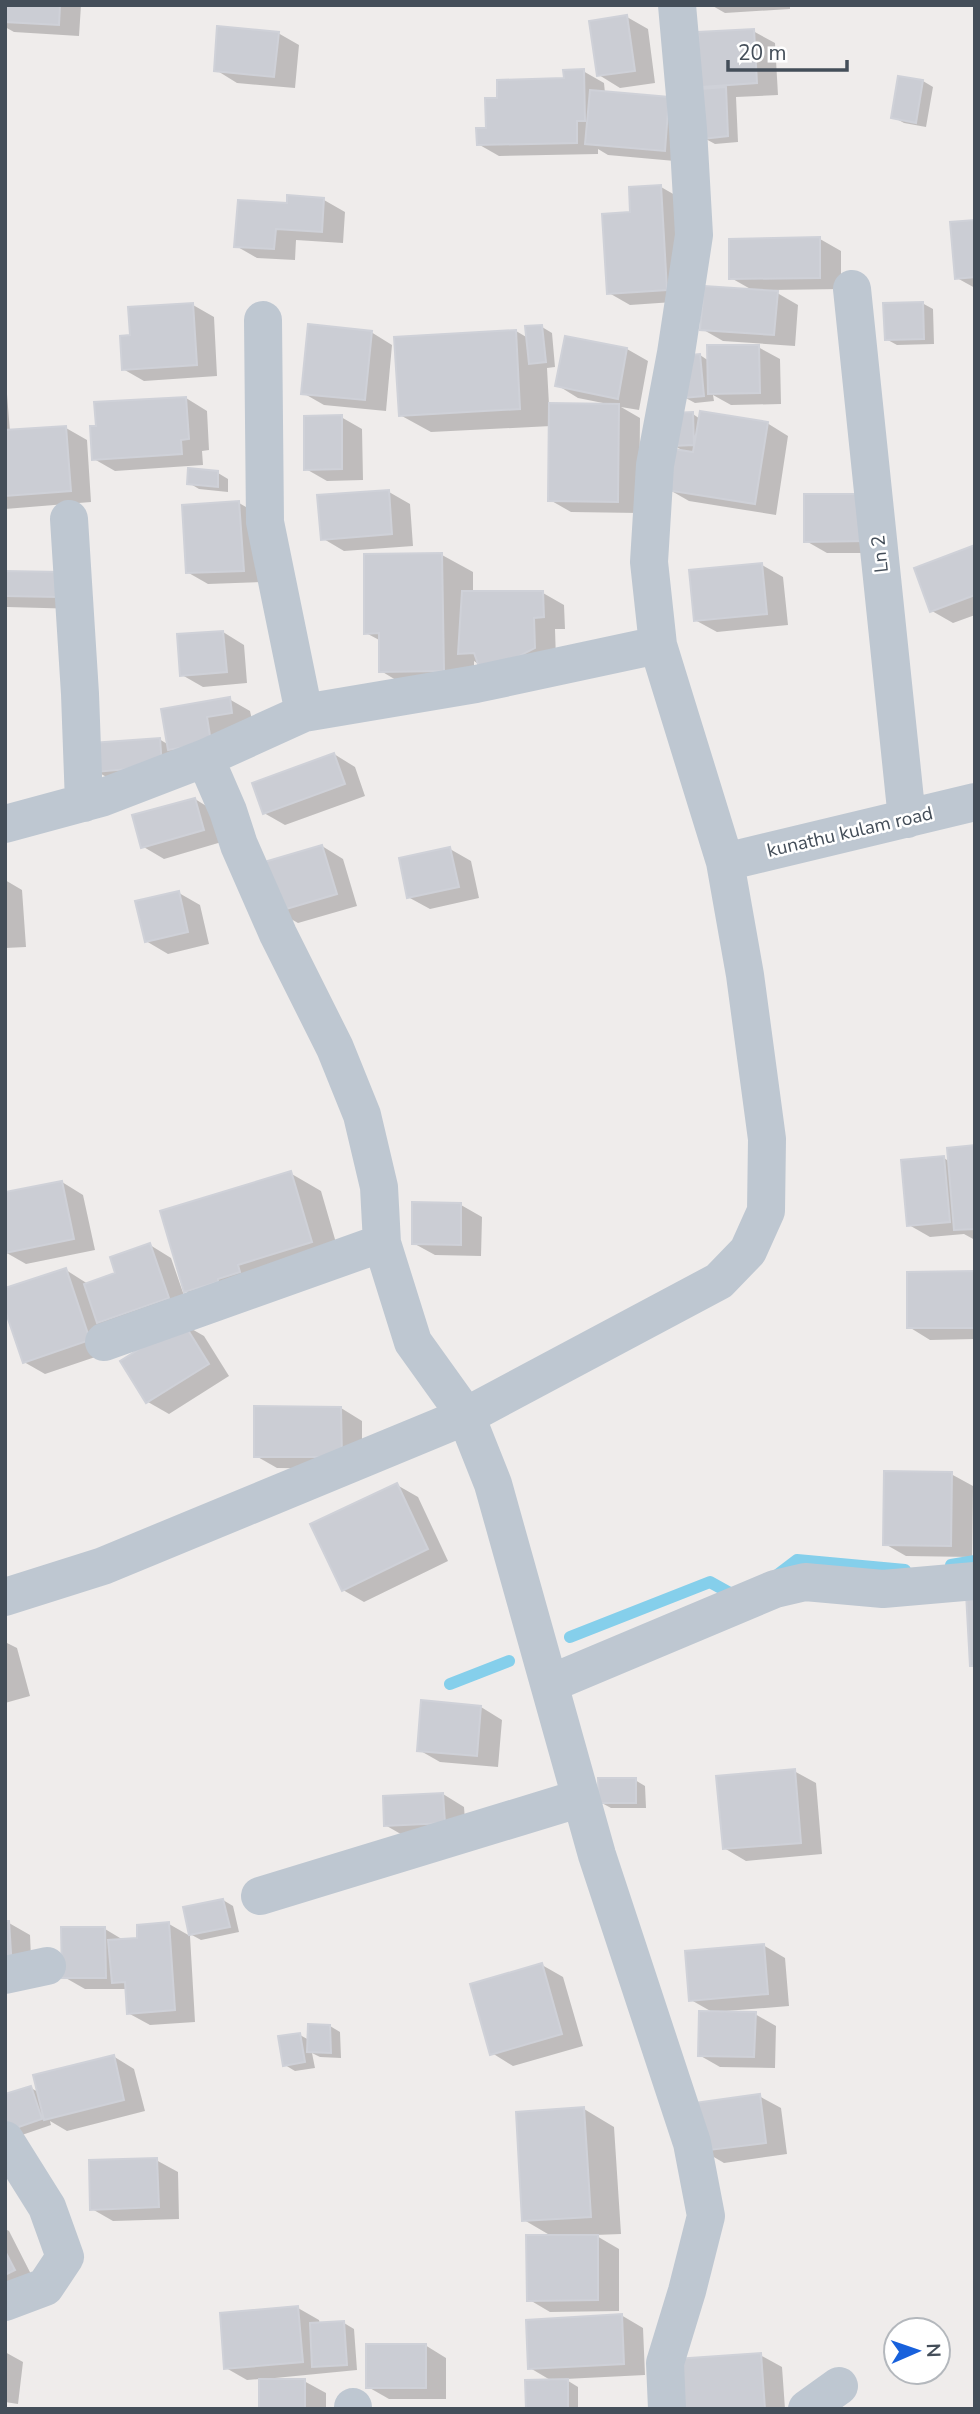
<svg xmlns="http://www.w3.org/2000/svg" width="980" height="2414" font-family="'Nunito Sans',sans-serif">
  <rect width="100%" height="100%" fill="#efeceb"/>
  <path fill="#0003" d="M5 5H81L79 36 14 32 5 27Z
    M711 5H790V9L725 13Z
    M627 17 648 29 655 83 620 88 599 75Z
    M753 31 775 43 778 95 736 97 738 142 715 144 704 138 710 90 703 86Z
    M278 33 299 45 295 88 237 83 216 70Z
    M583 71 604 83 605 93 669 99 686 162 608 155 598 149V154L499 156 478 144 488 129 499 99 565 80Z
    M923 81 933 87 926 127 904 123 893 117Z
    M661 187 682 199 688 301 630 305 609 293 632 214Z
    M324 200 345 212 343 243 296 240 295 260 257 258 236 246 288 205Z
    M975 222V288L957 278Z
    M820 239 841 251V289L772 290 798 305 795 346 723 341 702 329 754 291 731 278Z
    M922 303 933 309 934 344 897 345 886 339Z
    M193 305 214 317 217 376 144 381 123 369 131 337Z
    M542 327 552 333 555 367 547 368 549 405H608V404L578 398 557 385 627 349 648 361 639 410 621 407 640 418 639 513 571 512 550 500 551 426 431 432 400 415 516 331 528 338Z
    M371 332 392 345 386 411 324 405 303 393Z
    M758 347 780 359 781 404 731 405 713 395 714 401 695 403 684 397 700 355 709 361Z
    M5 369 10 432 66 428 87 440 91 502 5 509Z
    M186 398 207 411 209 450 202 451 203 465 115 471 94 459Z
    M693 414 700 419 767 423 788 436 776 515 689 501 668 489 687 453 673 445Z
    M341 417 362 429 363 480 327 481 306 469Z
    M218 473 228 479V492L199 489 189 483Z
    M389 492 410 504 413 546 344 551 322 538Z
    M806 495 890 553H827L806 541Z
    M239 503 260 515 264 582 208 584 187 572Z
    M975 546V615L953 623 932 611Z
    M442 555 473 572V593H543L564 605 565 629H555L556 660 480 665 474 661V688L411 689 381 671V641L366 633Z
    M762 565 783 577 788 625 717 632 695 620Z
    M5 573 80 609 7 607Z
    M223 632 244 645 247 683 203 687 182 675Z
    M229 699 250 711 253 724 117 783 96 771 159 739 169 745Z
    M334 754 355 767 365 796 285 825 264 813Z
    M195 799 216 812 225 841 164 859 142 846Z
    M322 846 343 859 357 906 298 923 277 911Z
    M450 849 471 861 479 898 430 909 408 897Z
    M5 880 22 890 26 947 5 948Z
    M179 893 200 905 209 944 168 954 146 941Z
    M975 1147V1240L964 1234 930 1237 909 1225 944 1158 950 1162Z
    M290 1173 321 1191 341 1260 216 1309 185 1291Z
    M62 1182 83 1195 95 1250 26 1264 5 1252Z
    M461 1205 482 1217 481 1256 435 1255 413 1243Z
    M150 1245 171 1258 189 1310 110 1352 45 1374 24 1362 66 1270 88 1284 118 1274Z
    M975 1273V1339L930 1340 909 1327Z
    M183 1324 204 1336 229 1376 169 1414 148 1402Z
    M341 1408 362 1421V1469L277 1468 256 1456Z
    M951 1474 973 1486 972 1557 906 1556 885 1544Z
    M397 1485 418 1497 448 1561 364 1602 343 1590Z
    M5 1642 17 1648 30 1696 5 1703Z
    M481 1707 502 1720 498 1767 440 1762 419 1750Z
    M794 1771 816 1783 822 1854 746 1861 724 1848Z
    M635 1780 645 1786 646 1808H611L600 1802Z
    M443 1794 464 1807 466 1834 406 1837 385 1825Z
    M223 1900 233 1906 239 1932 201 1940 190 1934Z
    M9 1923 30 1935 32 1981 5 1982Z
    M169 1924 190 1936 195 2022 150 2025 128 2013 127 1989H85L64 1977 105 1929 125 1941 139 1939Z
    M763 1945 785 1958 789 2006 726 2011V2013L755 2014 776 2026 775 2068 720 2067 699 2055 714 2013 691 2000Z
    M542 1965 563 1977 583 2046 513 2066 492 2053Z
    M330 2026 340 2032 341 2058 320 2057 312 2053 315 2068 295 2071 285 2065 300 2035 309 2040Z
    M113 2056 134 2069 145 2111 67 2131 50 2121 51 2125 19 2136 8 2130 5 2119V2096L31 2088 40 2093Z
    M759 2096 781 2108 787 2154 724 2163 702 2150Z
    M584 2109 614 2127 621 2234 595 2235 619 2249V2311L550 2312 528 2299 553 2237 524 2220Z
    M156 2160 178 2172 179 2219 113 2221 92 2209Z
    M5 2229 9 2231 35 2282 5 2298Z
    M298 2308 319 2320 320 2324 344 2323 354 2329 357 2370 275 2378V2381H304L326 2393V2409H261L260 2379 247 2380 226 2368Z
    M621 2315 643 2328 645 2375 565 2379 578 2387V2409H528L552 2381 530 2368Z
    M425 2345 446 2358V2399H389L368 2387Z
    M5 2352 23 2362 18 2404 5 2402Z
    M760 2355 782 2367 785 2409H681Z"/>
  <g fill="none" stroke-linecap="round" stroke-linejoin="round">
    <path stroke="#85cfeb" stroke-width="12" d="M951 1565 975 1561
      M776 1576 797 1560 905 1570
      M570 1637 710 1582 737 1597
      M450 1684 509 1661"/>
  </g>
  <path fill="#cbcdd4" stroke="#cfd1d8" stroke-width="2" d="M5 5H60L59 25 5 22Z
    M627 15 635 71 597 76 589 21Z
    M217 26 279 32 274 77 214 71Z
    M754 29 757 83 701 87 698 32Z
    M584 69 585 121H577V143L477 145 476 128H486L485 98H497V80L564 78 563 70Z
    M898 76 923 80 916 123 891 118Z
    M726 87 728 136 703 139 700 89Z
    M590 90 669 97 665 151 585 144Z
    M661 185 667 290 607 294 602 214 630 212 629 187Z
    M287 195 324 198 322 232 276 229 274 249 234 247 238 200 287 203Z
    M975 220V277L955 279 950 222Z
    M820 237V278L729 279V239Z
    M704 286 778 291 774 335 700 330Z
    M923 302 924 339 885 340 883 303Z
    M193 303 197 365 122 370 120 336 130 335 128 307Z
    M308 324 372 331 365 400 301 394Z
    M542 325 546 362 529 364 525 326Z
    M516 330 520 409 399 416 394 337Z
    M565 336 627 348 618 399 555 386Z
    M707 345H759L760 393 708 394Z
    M700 354 704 396 683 398 679 356Z
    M186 397 189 439 181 440 182 454 92 460 90 426H96L94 402Z
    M549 403 619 404 618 502 548 501Z
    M700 411 768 422 755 504 666 490 673 449 693 452Z
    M693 412 694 445 672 446 671 413Z
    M342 415V469L304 470V416Z
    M66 426 71 491 5 496V430Z
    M188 468 218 471V487L187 484Z
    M389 490 392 534 321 540 317 495Z
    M804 494H869V541L804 542Z
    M239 501 244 571 186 573 182 505Z
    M975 545V595L930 612 914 568Z
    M442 553 444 671 379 672V633L364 634V554Z
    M762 563 767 614 694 621 689 570Z
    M5 571 60 572 59 597 5 596Z
    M462 591H543L544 617 534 618 535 648 482 675 474 653 458 654Z
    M223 631 227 672 180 676 177 634Z
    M230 697 232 713 207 717 211 742 168 750 161 709Z
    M160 738 162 766 95 772 92 743Z
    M334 753 345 784 263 814 252 783Z
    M195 798 204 830 141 848 132 815Z
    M322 845 337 894 276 912 261 863Z
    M450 847 459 887 407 898 399 858Z
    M179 891 188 932 145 942 135 901Z
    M975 1145V1229L954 1230 947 1148Z
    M944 1156 950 1222 907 1226 901 1160Z
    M291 1171 312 1242 238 1265 240 1272 218 1279V1282L184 1292 160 1211Z
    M62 1181 74 1239 5 1253V1192Z
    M412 1202 461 1203V1245L412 1244Z
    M150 1243 169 1298 97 1323 84 1284 115 1273 110 1257Z
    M66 1268 90 1340 23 1363 5 1310V1288Z
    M975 1271V1328H907V1272Z
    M183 1322 209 1364 146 1403 120 1361Z
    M254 1406 341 1407 342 1457H254Z
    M884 1471 952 1472 951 1546 883 1545Z
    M397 1483 428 1549 342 1591 310 1524Z
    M975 1592V1666H970L966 1593Z
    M421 1700 481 1706 477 1756 417 1751Z
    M795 1769 801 1843 723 1849 716 1776Z
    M598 1778H636V1803H599Z
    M443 1793 445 1823 384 1826 383 1796Z
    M223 1899 230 1927 189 1935 183 1907Z
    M5 1921H9L12 1969 5 1970Z
    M169 1922 175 2010 127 2014 125 1982 112 1983 108 1940 137 1938V1925Z
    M61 1927H105L106 1978H62Z
    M764 1944 768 1994 689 2001 685 1951Z
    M542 1963 562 2034 490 2055 470 1984Z
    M699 2011 756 2012 754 2057 698 2056Z
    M308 2024 330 2025 331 2053 307 2052Z
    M300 2033 305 2062 283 2066 278 2036Z
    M114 2055 124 2100 44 2120 33 2075Z
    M31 2086 42 2119 7 2131 5 2094Z
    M760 2094 766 2143 701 2151 694 2103Z
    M584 2107 591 2217 522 2221 516 2112Z
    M157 2158 159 2207 90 2210 89 2160Z
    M526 2235H598V2300L527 2301Z
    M5 2251 15 2270 5 2275Z
    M298 2306 303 2362 224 2369 220 2313Z
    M622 2314 624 2364 528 2369 526 2320Z
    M344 2321 347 2365 312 2367 310 2323Z
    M366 2344H426V2388H366Z
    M761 2353 765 2409H679L676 2359Z
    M259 2379H305V2409H259Z
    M568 2379V2409H526L525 2380Z"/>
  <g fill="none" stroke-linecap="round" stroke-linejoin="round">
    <path stroke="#bec7d1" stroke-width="38" d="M852 289 907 819
      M263 320 265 522 304 713
      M69 519 80 694 84 803
      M658 645 725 862 745 975 767 1139 766 1211 748 1251 719 1281 466 1416 493 1484 597 1855 692 2143 706 2216 687 2291 665 2363 667 2409
      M5 824 101 798 205 758 304 713 476 684 658 645 649 562 655 465 676 353 694 235 688 129 677 5
      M725 862 975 802
      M104 1342 382 1243
      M5 1597 103 1566 466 1416 413 1342 382 1243 379 1187 362 1115 335 1048 278 934 239 845 228 811 205 758
      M549 1684 775 1589 805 1582 883 1589 975 1581
      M260 1896 581 1798
      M5 1975 47 1966
      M5 2140 47 2207 65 2257 45 2287 5 2302
      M353 2407V2409
      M807 2409 839 2386"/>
  </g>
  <g text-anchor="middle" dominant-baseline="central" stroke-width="5" stroke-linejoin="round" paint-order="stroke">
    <g font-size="19" fill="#444e59" stroke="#fff">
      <text transform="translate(880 554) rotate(-96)">Ln 2</text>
      <text transform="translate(850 832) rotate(-13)">kunathu kulam road</text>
    </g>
  </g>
  <rect width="980" height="2414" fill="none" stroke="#444e59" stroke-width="14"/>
  <g transform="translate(917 2351) rotate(88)"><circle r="33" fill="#ffffff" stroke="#b4b8bd" stroke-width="2"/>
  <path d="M0-5L12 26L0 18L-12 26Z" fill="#1861dc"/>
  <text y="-10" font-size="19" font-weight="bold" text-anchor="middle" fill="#444e59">N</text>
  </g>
  <path d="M728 60v10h119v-10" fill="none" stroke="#444e59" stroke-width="3.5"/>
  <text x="738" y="60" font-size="21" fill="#444e59" stroke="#ffffff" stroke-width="5" paint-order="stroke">20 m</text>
</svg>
